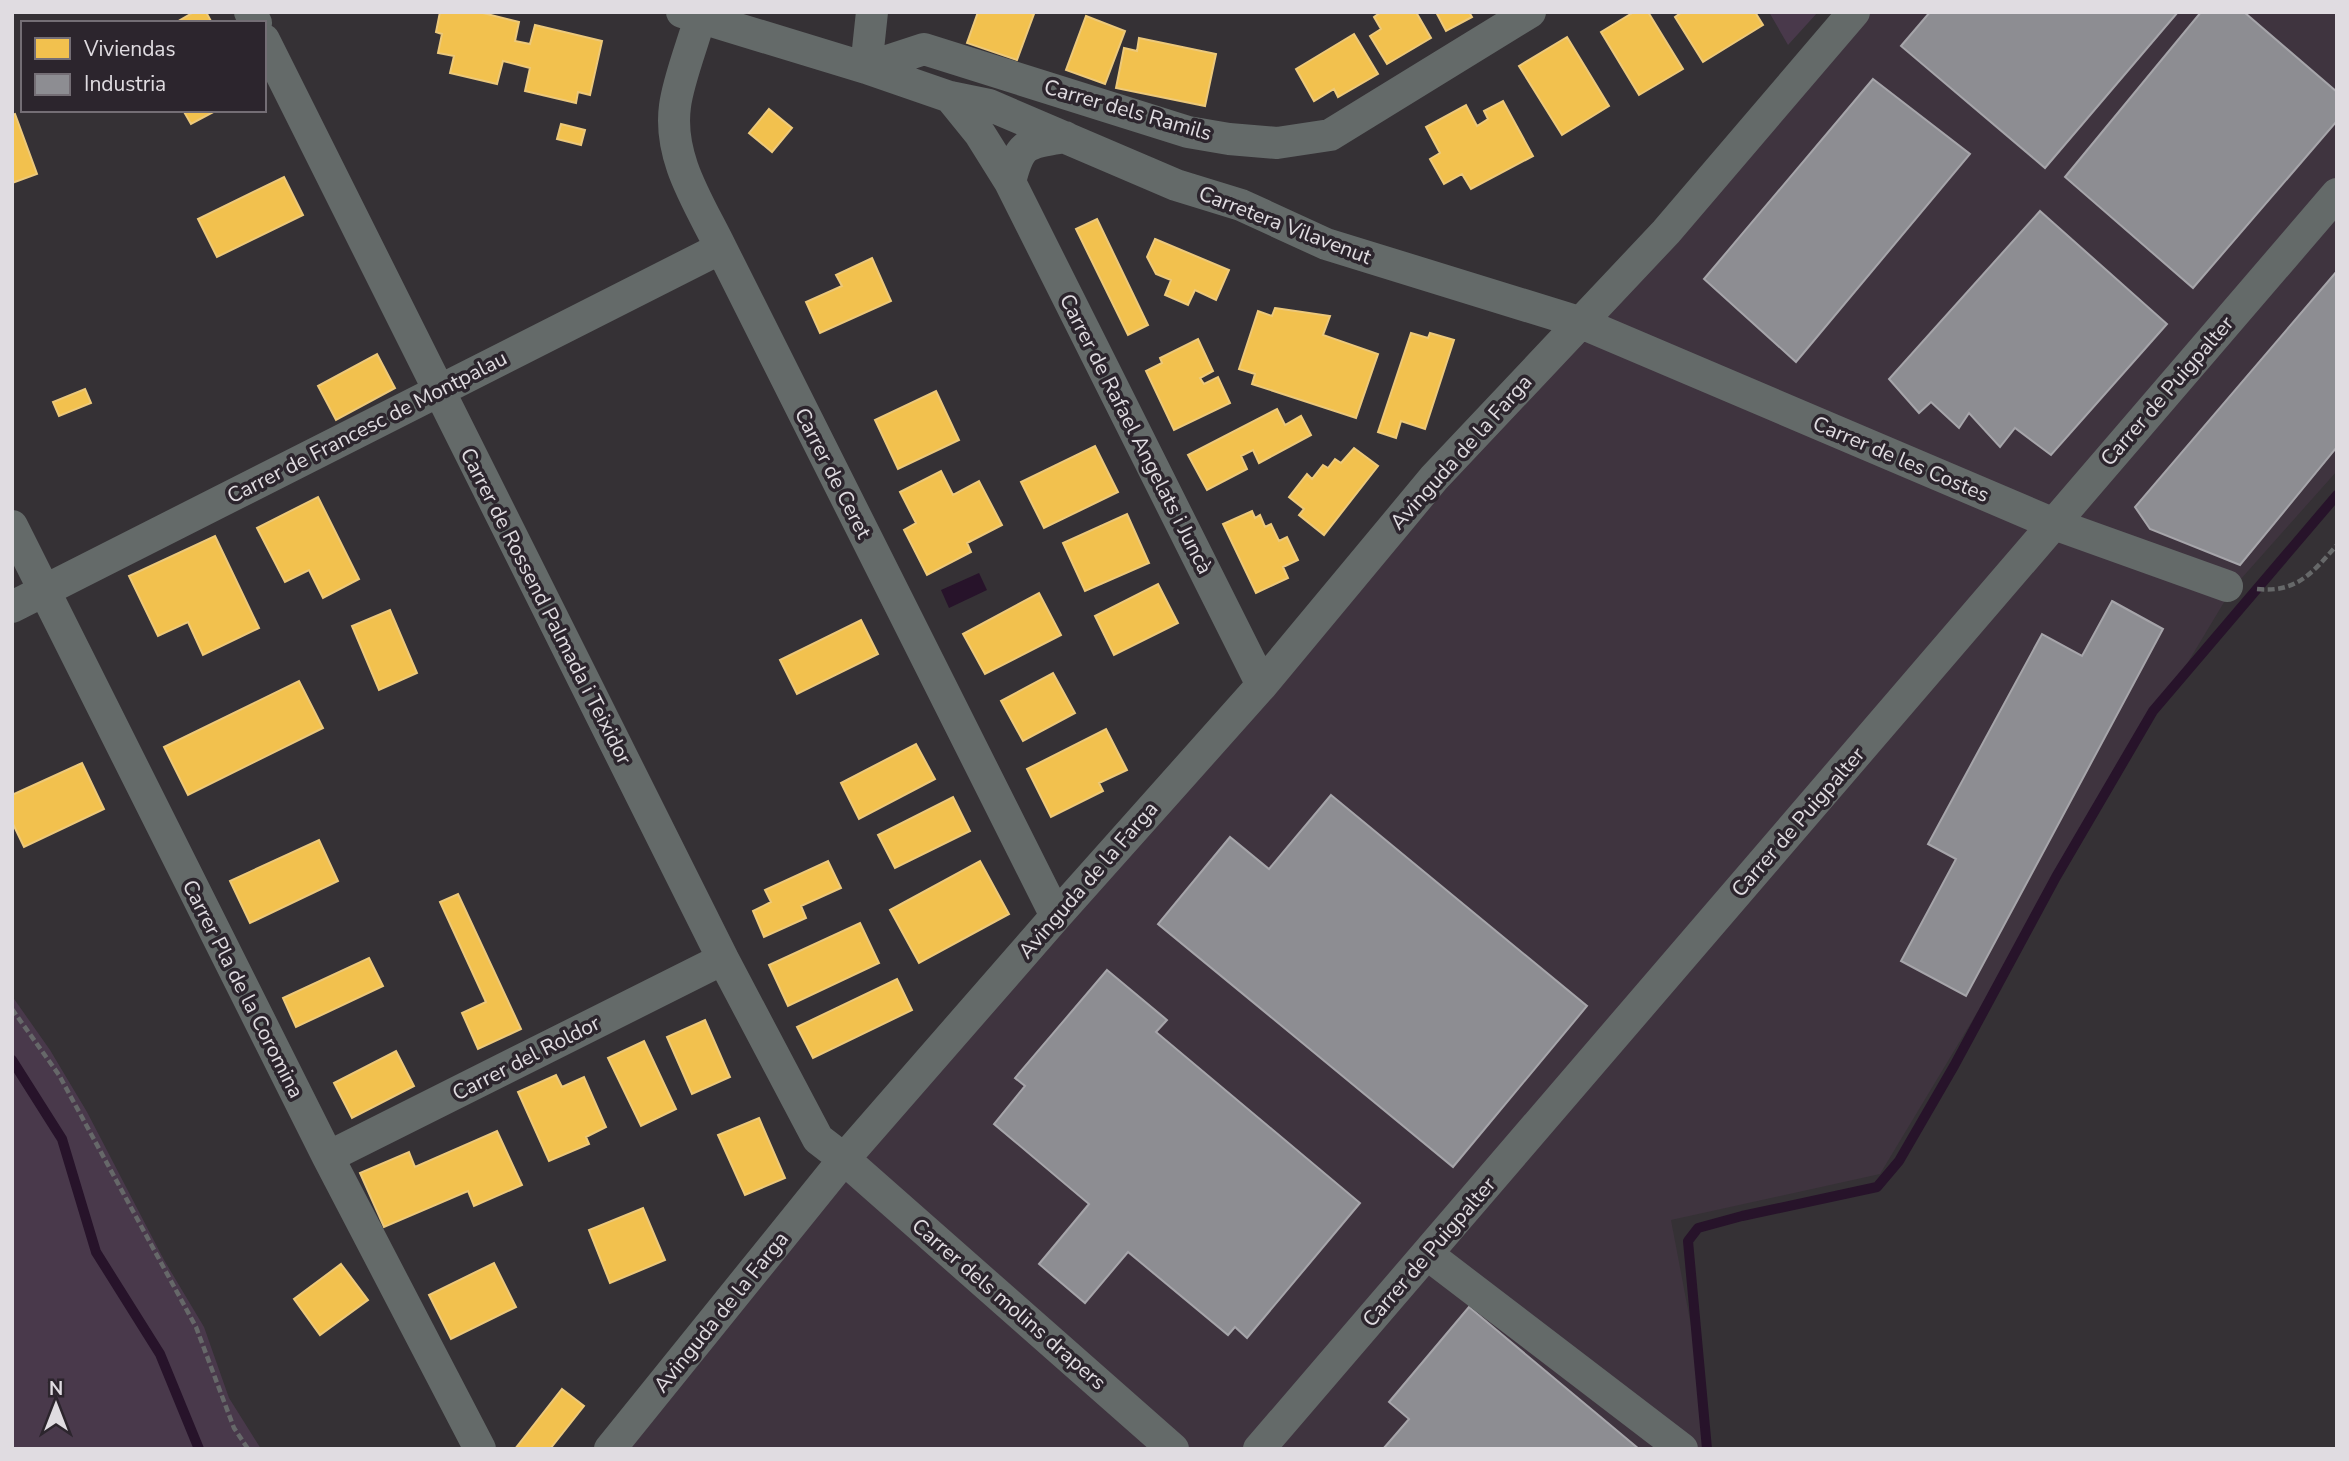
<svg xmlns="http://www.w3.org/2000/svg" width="2349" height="1461" font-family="'Nunito Sans',sans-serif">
  <rect width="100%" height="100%" fill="#353135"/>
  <path fill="#3f343f" d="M1854 12H2337V471L2232 589 1880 1174 1671 1220 1710 1426 1702 1449H612Z"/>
  <path fill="#49394b" d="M1769 12H1818L1788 45Z
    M12 996 50 1050 87 1112 164 1260 204 1327 229 1398 261 1449H12Z"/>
  <path fill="#27132a" d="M979 573 987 590 949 608 941 590Z"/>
  <path fill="#f2c14e" stroke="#edc97a" stroke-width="2" d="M194 12H206L212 23H175Z
    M440 12H479L519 22 515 41 530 44 535 25 602 41 590 95 578 92 576 103 525 91 530 68 503 61 497 84 450 73 454 56 438 53 442 34 436 32Z
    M978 12H1027L1034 14 1017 60 967 43Z
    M1381 12H1416L1431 38 1387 64 1370 36 1381 29 1374 17Z
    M1436 12H1469L1472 17 1446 31Z
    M1634 12H1648L1683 69 1639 95 1601 32Z
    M1682 12H1755L1763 25 1703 62 1675 17Z
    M1086 16 1125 31 1105 84 1066 70Z
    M1354 34 1378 74 1338 97 1334 89 1314 101 1296 69Z
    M1567 37 1609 106 1562 135 1519 66Z
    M1139 38 1216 54 1205 106 1116 88 1124 48 1137 51Z
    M1503 101 1533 156 1471 189 1462 174 1444 184 1430 159 1440 153 1426 127 1466 105 1477 126 1488 119 1484 111Z
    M769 109 792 128 772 152 749 133Z
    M183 110H217L191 124Z
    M15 114 37 174 12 183V115Z
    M561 124 585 130 581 145 557 139Z
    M284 177 303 215 217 257 198 219Z
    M1097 219 1148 325 1128 335 1076 229Z
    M1155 239 1229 270 1216 300 1195 290 1188 305 1165 295 1171 280 1156 274 1147 257Z
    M872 258 891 301 820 333 806 302 842 286 836 275Z
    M1275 308 1330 316 1323 335 1378 354 1356 418 1252 384 1255 374 1239 369 1258 311 1272 316Z
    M1411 333 1428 338 1430 333 1454 340 1425 429 1401 421 1396 438 1378 432Z
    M1198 339 1213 371 1200 378 1204 384 1218 377 1230 403 1174 430 1146 371 1162 363 1160 358Z
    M377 354 395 388 336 420 318 386Z
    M85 389 91 403 59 416 53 402Z
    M936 391 959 440 898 469 875 420Z
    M1277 409 1285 425 1301 416 1311 435 1259 463 1253 450 1241 456 1247 469 1207 490 1188 455Z
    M1095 446 1118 492 1044 528 1021 482Z
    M1354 448 1378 466 1324 535 1299 515 1304 509 1289 497 1307 474 1312 479 1323 465 1328 468 1335 459 1341 463Z
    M941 471 953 495 979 481 1002 525 967 543 971 552 927 575 904 530 916 523 900 492Z
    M318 497 359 579 323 598 309 570 285 582 257 528Z
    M1252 511 1255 518 1260 515 1265 527 1271 524 1279 541 1287 537 1298 560 1283 567 1288 578 1256 593 1223 524Z
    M1127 514 1149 563 1085 591 1063 543Z
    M215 536 259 628 203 655 188 622 158 636 129 576Z
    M1158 584 1178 623 1114 655 1095 616Z
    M1039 593 1061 635 985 674 963 634Z
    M390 610 417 673 379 690 352 626Z
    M861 620 878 654 797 694 780 660Z
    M1053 673 1075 713 1023 741 1001 701Z
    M299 681 323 728 188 795 164 747Z
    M1106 729 1127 770 1099 783 1103 791 1051 817 1027 769Z
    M916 744 935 779 859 819 841 783Z
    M82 763 104 809 24 847 12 822V795Z
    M953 797 970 831 895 868 878 835Z
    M319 840 338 881 250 923 230 881Z
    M828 861 841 888 801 906 806 918 764 937 753 911 771 902 765 890Z
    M980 861 1009 914 919 963 890 910Z
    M458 894 521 1029 478 1049 462 1013 486 1002 440 902Z
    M860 923 879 963 788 1006 769 965Z
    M369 958 383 986 296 1027 283 998Z
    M897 979 912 1010 813 1058 797 1027Z
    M705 1020 730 1077 692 1094 667 1037Z
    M644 1041 676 1109 641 1126 608 1058Z
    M396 1051 414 1086 352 1118 334 1083Z
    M556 1075 562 1087 584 1077 606 1127 586 1137 589 1144 549 1161 518 1092Z
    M759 1118 785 1178 745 1195 718 1135Z
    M497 1131 522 1185 474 1206 468 1191 384 1227 360 1173 409 1152 415 1167Z
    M643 1208 665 1260 610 1283 589 1230Z
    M494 1263 516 1307 451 1339 429 1295Z
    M341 1264 368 1300 320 1335 294 1299Z
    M562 1389 584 1406 550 1449H515Z"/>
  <path fill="#8d8d92" stroke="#a6a5aa" stroke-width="2" d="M1930 12H2178L2045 168 1901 46Z
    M2201 12H2244L2337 92V121L2193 288 2065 177Z
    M1873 79 1970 154 1796 362 1704 279Z
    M2040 211 2167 324 2051 455 2015 428 2000 447 1969 413 1959 428 1931 402 1919 413 1889 379Z
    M2337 271V447L2240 565 2150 529 2135 507Z
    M2112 601 2163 629 1966 996 1901 961 1956 859 1928 844 2042 634 2082 656Z
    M1331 795 1587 1006 1453 1167 1158 924 1230 837 1269 869Z
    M1107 970 1167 1020 1156 1032 1360 1203 1247 1338 1235 1327 1228 1335 1128 1252 1085 1303 1039 1264 1089 1204 994 1124 1025 1086 1015 1078Z
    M1469 1307 1639 1449H1383L1409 1419 1389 1402Z"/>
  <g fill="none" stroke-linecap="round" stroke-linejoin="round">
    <path stroke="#27132a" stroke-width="10" d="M12 1060 62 1139 96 1252 160 1354 199 1449
      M1707 1449 1688 1241 1698 1228 1742 1216 1877 1187 1899 1161 1954 1066 2056 877 2153 711 2337 495"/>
    <path stroke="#666869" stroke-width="4.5" stroke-dasharray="7 3.5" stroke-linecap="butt" d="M2257 589C2297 593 2312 573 2337 545
      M12 1009 59 1075 196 1327 234 1428 248 1449"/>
    <path stroke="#646a69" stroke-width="32" d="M250 12 256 23
      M682 12 866 68 950 97 989 105 1176 185 1241 205 1326 244 1579 322 2054 524 2227 586
      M700 18C693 43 678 81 675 106 668 158 699 203 721 248L1056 916
      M264 40 723 959 818 1139 844 1159 1173 1449
      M866 68 924 49 1188 132 1229 139 1277 143 1330 135 1530 12
      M866 68 872 12
      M950 97 980 134 1010 182 1262 685
      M1010 182C1020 142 1026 143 1065 137
      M12 526 328 1157 480 1449
      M12 607 721 248
      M328 1157 723 959
      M1427 1254 1682 1449
      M610 1449 844 1159 1056 916 1262 685 1434 478 1666 232 1854 12
      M1259 1449 2337 194"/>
  </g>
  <g text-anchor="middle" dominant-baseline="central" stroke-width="7" stroke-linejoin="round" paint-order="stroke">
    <g font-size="21" fill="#e0dce1" stroke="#2c252d">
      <text transform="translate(1128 110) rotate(16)">Carrer dels Ramils</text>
      <text transform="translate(1285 225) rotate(21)">Carretera Vilavenut</text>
      <text transform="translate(2167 391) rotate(-49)">Carrer de Puigpalter</text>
      <text transform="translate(367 427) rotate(-27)">Carrer de Francesc de Montpalau</text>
      <text transform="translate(1136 434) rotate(63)">Carrer de Rafael Angelats i Juncà</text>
      <text transform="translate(1461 452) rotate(-48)">Avinguda de la Farga</text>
      <text transform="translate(1901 459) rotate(23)">Carrer de les Costes</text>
      <text transform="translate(833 473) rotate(63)">Carrer de Ceret</text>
      <text transform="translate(546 606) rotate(63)">Carrer de Rossend Palmada i Teixidor</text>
      <text transform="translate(1798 822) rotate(-49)">Carrer de Puigpalter</text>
      <text transform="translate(1088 880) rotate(-49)">Avinguda de la Farga</text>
      <text transform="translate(243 989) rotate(63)">Carrer Pla de la Coromina</text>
      <text transform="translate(526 1058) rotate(-27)">Carrer del Roldor</text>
      <text transform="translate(1429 1252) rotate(-49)">Carrer de Puigpalter</text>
      <text transform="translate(1009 1304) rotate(41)">Carrer dels molins drapers</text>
      <text transform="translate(721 1312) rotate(-51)">Avinguda de la Farga</text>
    </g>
  </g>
  <rect width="2349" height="1461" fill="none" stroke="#e0dce1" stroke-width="28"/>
  <rect x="21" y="21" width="245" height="91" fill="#2c252d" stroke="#746e75" stroke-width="2"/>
  <rect x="35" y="38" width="35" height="21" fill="#f2c14e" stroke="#746e75" stroke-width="2"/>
  <text x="84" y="56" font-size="21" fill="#e0dce1">Viviendas</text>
  <rect x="35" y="74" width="35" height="21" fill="#8d8d92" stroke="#746e75" stroke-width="2"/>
  <text x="84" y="91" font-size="21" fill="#e0dce1">Industria</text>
  <g transform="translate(56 1405)" stroke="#2c252d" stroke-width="5" paint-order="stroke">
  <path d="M0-5L12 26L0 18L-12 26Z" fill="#e0dce1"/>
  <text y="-10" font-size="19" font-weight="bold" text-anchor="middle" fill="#e0dce1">N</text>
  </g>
</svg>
